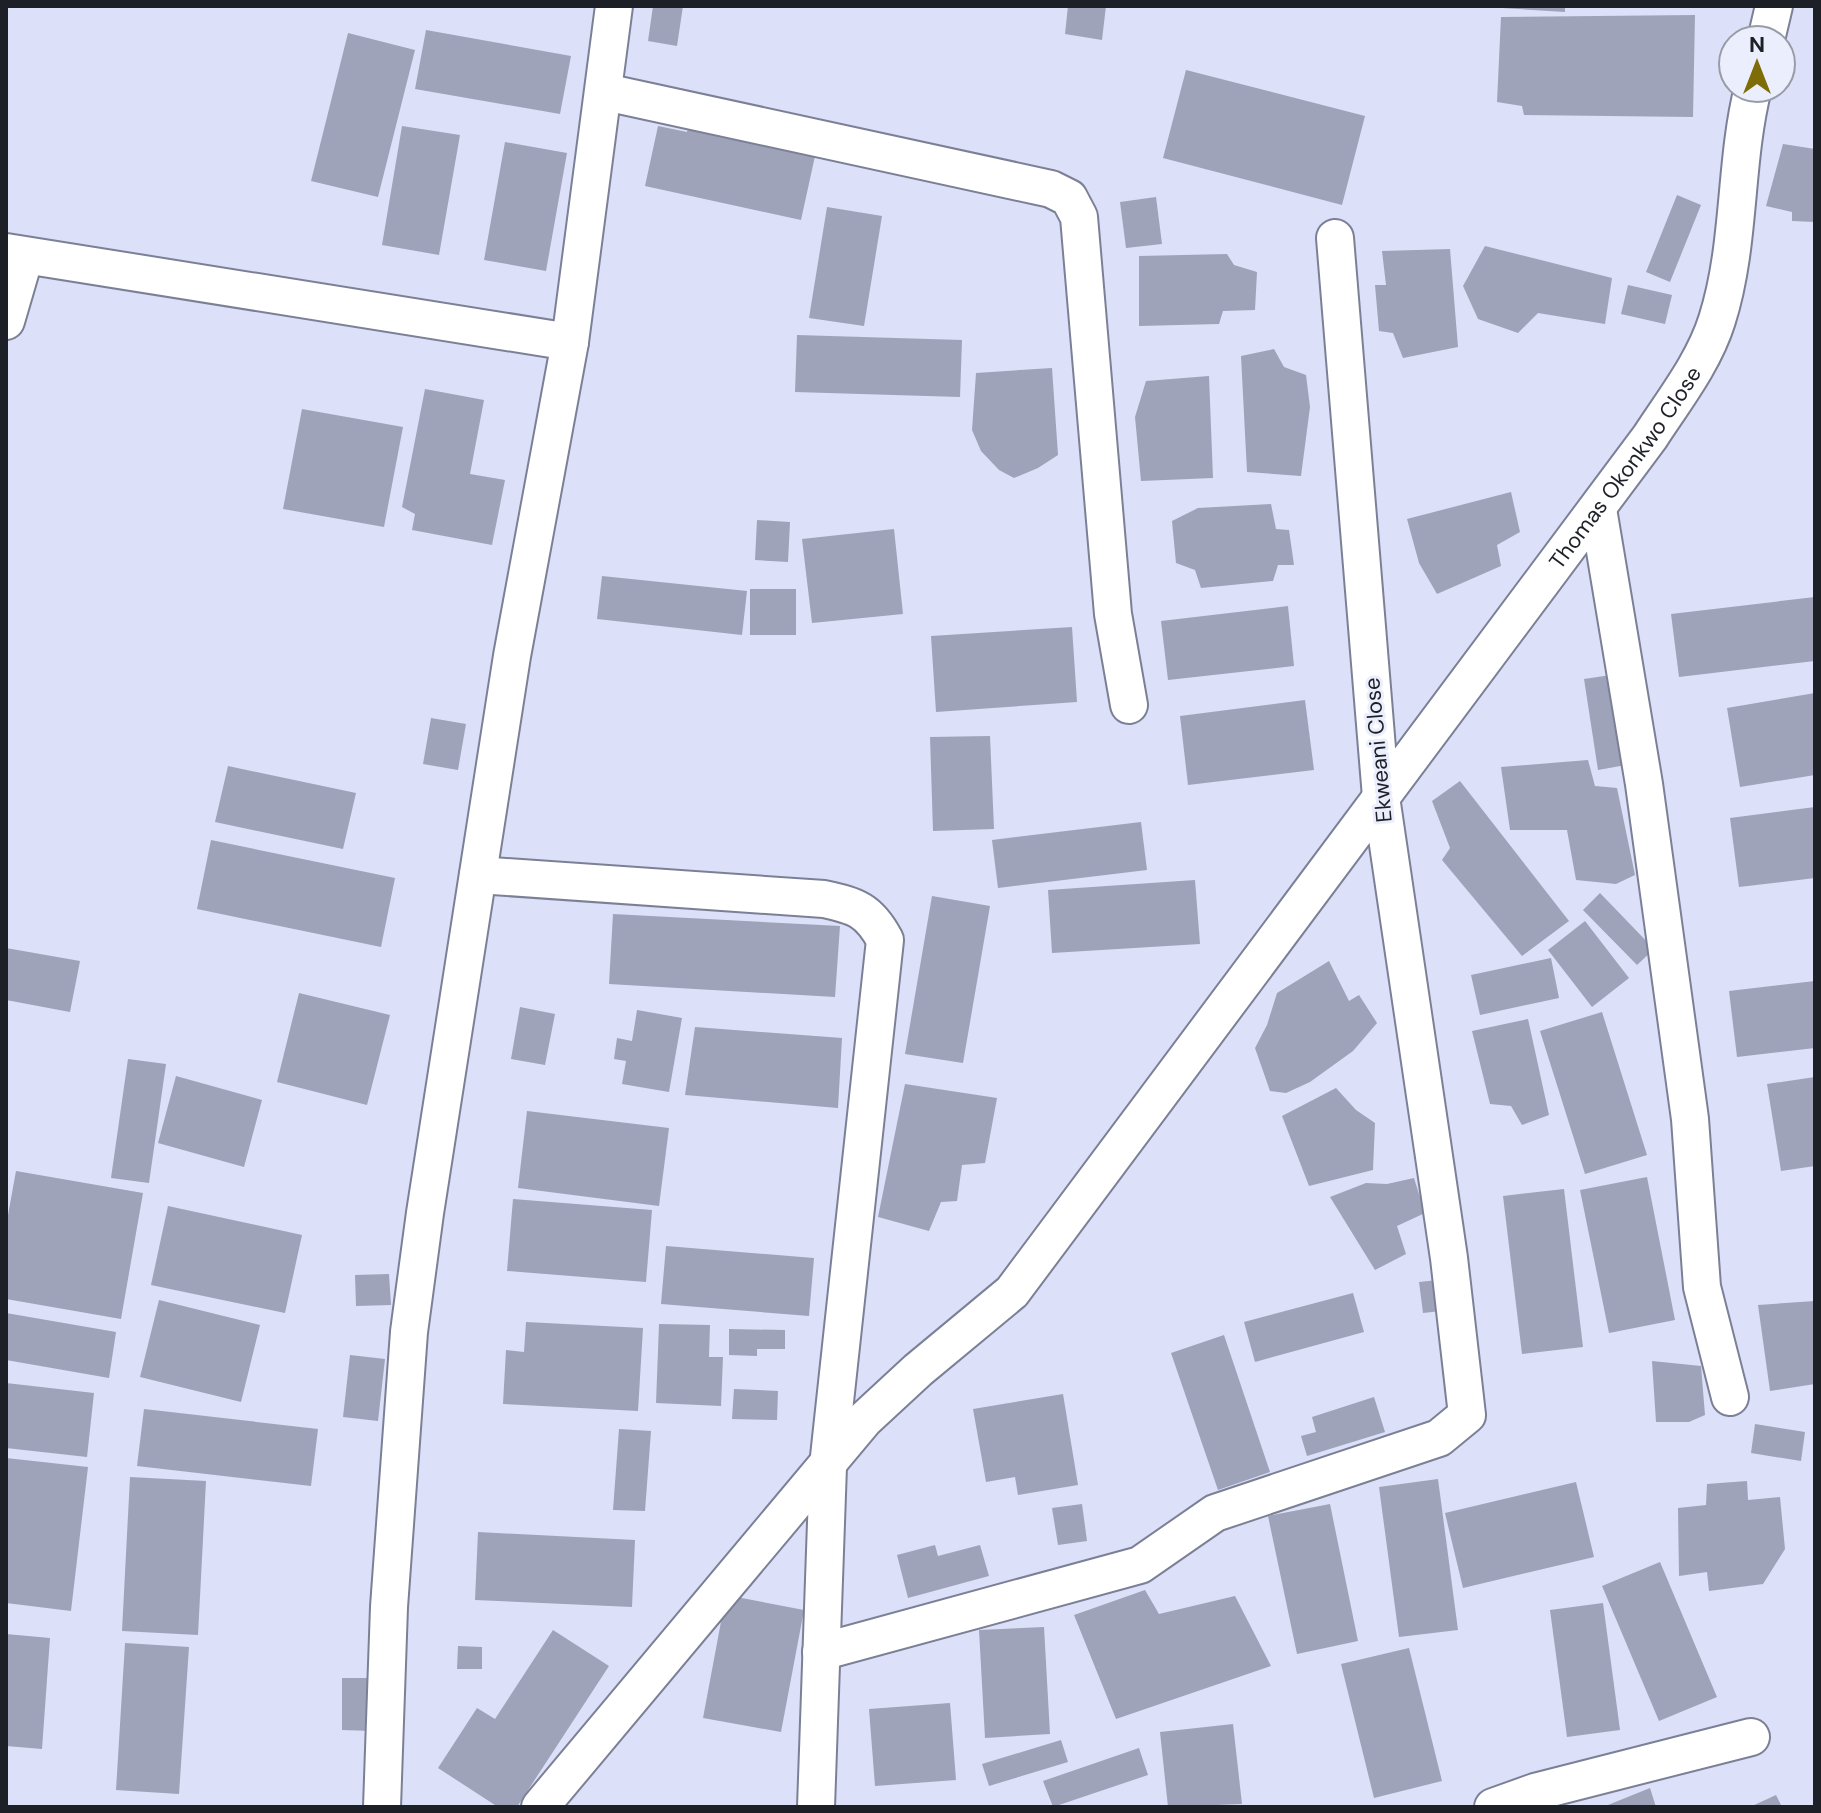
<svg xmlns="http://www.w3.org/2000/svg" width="1821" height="1813" font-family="'DM Sans',sans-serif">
  <rect width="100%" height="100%" fill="#dce0f8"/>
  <path fill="#9fa3b9" d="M653 6H683L677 46 648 41Z
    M1068 6H1106L1102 40 1065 34Z
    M1503 6H1565V12L1502 8Z
    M1695 15 1693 117 1524 115 1522 106 1497 102 1501 17Z
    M426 30 571 56 560 114 415 89Z
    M348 33 415 50 378 197 311 181Z
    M1186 70 1365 116 1342 205 1163 158Z
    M690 119 817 147 801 220 645 186 658 126 687 132Z
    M402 126 460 135 439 255 382 245Z
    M505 142 567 153 546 271 484 260Z
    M1783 144 1815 149V222L1792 221V212L1766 206Z
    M1677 195 1701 205 1670 282 1646 272Z
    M1156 197 1162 244 1126 248 1120 202Z
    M827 207 882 216 864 326 809 318Z
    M1485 246 1612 278 1605 324 1538 313 1518 333 1478 319 1463 286Z
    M1450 249 1458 347 1403 358 1393 333 1379 331 1375 285H1386L1382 251Z
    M1227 254 1234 265 1257 272 1255 310 1223 311 1219 324 1139 326V256Z
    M1628 285 1672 295 1665 324 1621 314Z
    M797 335 962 340 960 397 795 392Z
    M1274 349 1284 367 1306 375 1310 407 1301 476 1247 472 1241 356Z
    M1052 368 1058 455 1038 468 1014 478 999 470 981 451 972 430 976 373Z
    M1209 376 1213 478 1141 481 1135 417 1146 381Z
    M425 389 484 400 470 474 505 480 492 545 412 530 415 514 402 507Z
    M302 409 403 427 384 527 283 509Z
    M1511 492 1520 532 1497 545 1501 566 1437 594 1419 563 1407 519Z
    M1271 504 1276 529 1289 530 1294 565H1278L1273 581 1201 588 1195 570 1176 563 1172 521 1198 508Z
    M757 520 790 522 788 562 755 560Z
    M894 529 903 614 812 623 802 539Z
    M602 576 747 591 742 635 597 619Z
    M750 589H796V635H750Z
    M1815 597V661L1679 677 1671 614Z
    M1288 606 1294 666 1168 680 1161 621Z
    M1072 627 1077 702 936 712 931 636Z
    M1611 675 1626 765 1598 770 1584 679Z
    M1815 693V775L1740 787 1727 708Z
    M1305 700 1314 770 1188 785 1180 716Z
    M431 718 466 724 458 770 423 764Z
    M990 736 994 829 933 831 930 737Z
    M1588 760 1595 786 1617 788 1635 875 1616 884 1576 880 1567 830H1510L1501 767Z
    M228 766 356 793 343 849 215 822Z
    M1460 781 1569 921 1522 956 1442 860 1450 848 1432 801Z
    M1815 807V878L1739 887 1730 818Z
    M1141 822 1147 870 998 888 992 840Z
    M211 840 395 878 381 947 197 909Z
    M1195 880 1200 944 1052 953 1048 890Z
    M1600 893 1654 949 1637 965 1583 910Z
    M932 896 990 906 963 1063 905 1054Z
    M613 914 840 926 835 997 609 984Z
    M1585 921 1629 978 1592 1007 1548 950Z
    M6 948 80 961 70 1012 6 1000Z
    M1551 958 1559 998 1480 1015 1471 975Z
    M1329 961 1349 1001 1359 995 1377 1023 1353 1051 1310 1082 1286 1093 1270 1091 1255 1048 1267 1025 1277 993Z
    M1815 981V1048L1737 1057 1729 991Z
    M299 993 390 1015 367 1105 277 1082Z
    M520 1007 555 1014 545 1065 511 1059Z
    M637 1010 682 1018 669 1092 622 1084 626 1061 614 1059 617 1038 632 1041Z
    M1602 1012 1647 1155 1585 1174 1540 1031Z
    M1528 1019 1549 1115 1522 1125 1511 1106 1490 1104 1472 1031Z
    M695 1027 842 1038 838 1108 685 1095Z
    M128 1059 166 1064 149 1183 111 1178Z
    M176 1076 262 1100 244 1167 158 1143Z
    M1815 1077V1166L1781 1171 1767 1084Z
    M905 1084 997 1098 985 1163 962 1165 957 1201 941 1202 929 1231 878 1217Z
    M1336 1088 1356 1110 1375 1123 1373 1170 1309 1186 1282 1116Z
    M527 1111 669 1128 659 1206 518 1188Z
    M16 1171 143 1193 121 1319 6 1299V1226Z
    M1647 1177 1675 1320 1609 1333 1580 1190Z
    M1414 1178 1425 1213 1397 1226 1406 1254 1375 1270 1330 1197 1366 1183 1387 1184Z
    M1564 1189 1583 1347 1522 1354 1503 1196Z
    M513 1199 652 1210 646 1282 507 1271Z
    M168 1206 302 1235 285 1313 151 1285Z
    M666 1246 814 1258 809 1316 661 1304Z
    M389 1274 391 1305 356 1306 355 1275Z
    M1438 1280 1441 1311 1423 1313 1419 1282Z
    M1353 1293 1364 1332 1255 1362 1244 1322Z
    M159 1300 260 1325 241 1402 140 1377Z
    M1815 1301V1384L1770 1391 1758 1305Z
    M6 1313 116 1332 109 1378 6 1360Z
    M526 1322 643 1328 638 1411 503 1404 506 1350 524 1352Z
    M659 1324 710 1325 709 1357H723L721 1406 656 1403Z
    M729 1329 785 1330V1349H757V1356L729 1355Z
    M1224 1335 1270 1472 1218 1490 1171 1353Z
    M350 1355 385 1359 378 1421 343 1417Z
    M1652 1361 1701 1366 1705 1415 1689 1422H1656Z
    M6 1383 94 1393 87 1457 6 1448Z
    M734 1389 778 1391 777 1420 732 1419Z
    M1063 1394 1078 1485 1018 1495 1015 1477 986 1482 973 1409Z
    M1374 1397 1385 1432 1307 1456 1301 1436 1316 1432 1312 1417Z
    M144 1409 318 1429 311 1486 137 1466Z
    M1755 1424 1805 1432 1801 1461 1751 1453Z
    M619 1429 651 1431 645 1511 613 1510Z
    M6 1458 88 1467 71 1611 6 1603Z
    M130 1477 206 1481 198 1635 122 1631Z
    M1438 1479 1458 1630 1399 1637 1379 1487Z
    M1747 1481 1748 1500 1780 1497 1785 1549 1763 1584 1709 1591 1707 1572 1679 1576 1678 1508 1706 1505 1707 1484Z
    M1576 1482 1594 1557 1463 1588 1445 1513Z
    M1082 1504 1087 1541 1058 1545 1052 1508Z
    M1330 1504 1358 1641 1297 1654 1268 1516Z
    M478 1532 635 1540 632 1607 475 1600Z
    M935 1545 938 1556 980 1545 989 1576 908 1598 897 1555Z
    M1660 1562 1717 1697 1659 1721 1602 1586Z
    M1145 1590 1159 1614 1235 1596 1271 1666 1116 1719 1074 1615Z
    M726 1595 804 1610 781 1732 703 1718Z
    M1603 1603 1620 1730 1567 1737 1550 1610Z
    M1044 1627 1050 1734 985 1738 979 1630Z
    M553 1630 609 1666 517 1807H498L438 1768 477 1708 495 1719Z
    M6 1634 50 1638 42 1749 6 1746Z
    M125 1643 189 1647 179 1794 116 1790Z
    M458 1646 482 1647V1669H457Z
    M1409 1648 1442 1781 1374 1798 1341 1664Z
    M342 1678H373L372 1731 342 1730Z
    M950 1703 956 1780 875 1786 869 1709Z
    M1233 1724 1242 1804 1168 1807 1160 1732Z
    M1061 1740 1068 1762 989 1786 982 1764Z
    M1139 1748 1148 1775 1053 1807 1043 1781Z
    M1650 1788 1656 1807H1603Z
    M1776 1795 1782 1807H1750Z"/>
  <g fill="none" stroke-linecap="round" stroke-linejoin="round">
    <defs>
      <g id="minor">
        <path d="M1766 40 1774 6"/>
        <path d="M605 92 1051 189 1069 198 1079 217 1113 614 1129 705"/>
        <path d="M6 252 570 342"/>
        <path d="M6 321 25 256"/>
        <path d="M1598 509 1644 784 1690 1119 1702 1287 1730 1397"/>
        <path d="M478 875 824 899C856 906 869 910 885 940L828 1466 816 1807"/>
        <path d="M821 1652 1140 1565 1215 1513 1439 1438 1467 1415 1449 1258 1381 797 1335 238"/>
        <path d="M382 1807 389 1607 409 1332 425 1213 512 656 570 342 614 6"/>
        <path id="s1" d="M540 1807 865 1419 918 1370 1012 1292 1650 437C1674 400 1704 362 1717 320 1741 245 1734 163 1753 88"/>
        <path d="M1493 1807 1535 1792 1751 1737"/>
      </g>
    </defs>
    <use href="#minor" stroke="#7c8096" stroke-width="40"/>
    <use href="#minor" stroke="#fff" stroke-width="36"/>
  </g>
  <g text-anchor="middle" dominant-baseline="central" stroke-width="6" stroke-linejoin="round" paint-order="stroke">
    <g font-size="22" fill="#1e2028" stroke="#ebeefc">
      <text stroke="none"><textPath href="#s1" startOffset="1728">Thomas Okonkwo Close</textPath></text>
      <text transform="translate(1378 750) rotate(-95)">Ekweani Close</text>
    </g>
  </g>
  <rect width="1821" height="1813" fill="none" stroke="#1e2028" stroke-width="16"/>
  <g transform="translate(1757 64)"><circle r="38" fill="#ebeefc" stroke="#999ca7" stroke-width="2"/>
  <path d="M0-6L14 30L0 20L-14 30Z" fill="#7e6c06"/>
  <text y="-12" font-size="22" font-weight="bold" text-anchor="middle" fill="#1e2028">N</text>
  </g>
</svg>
